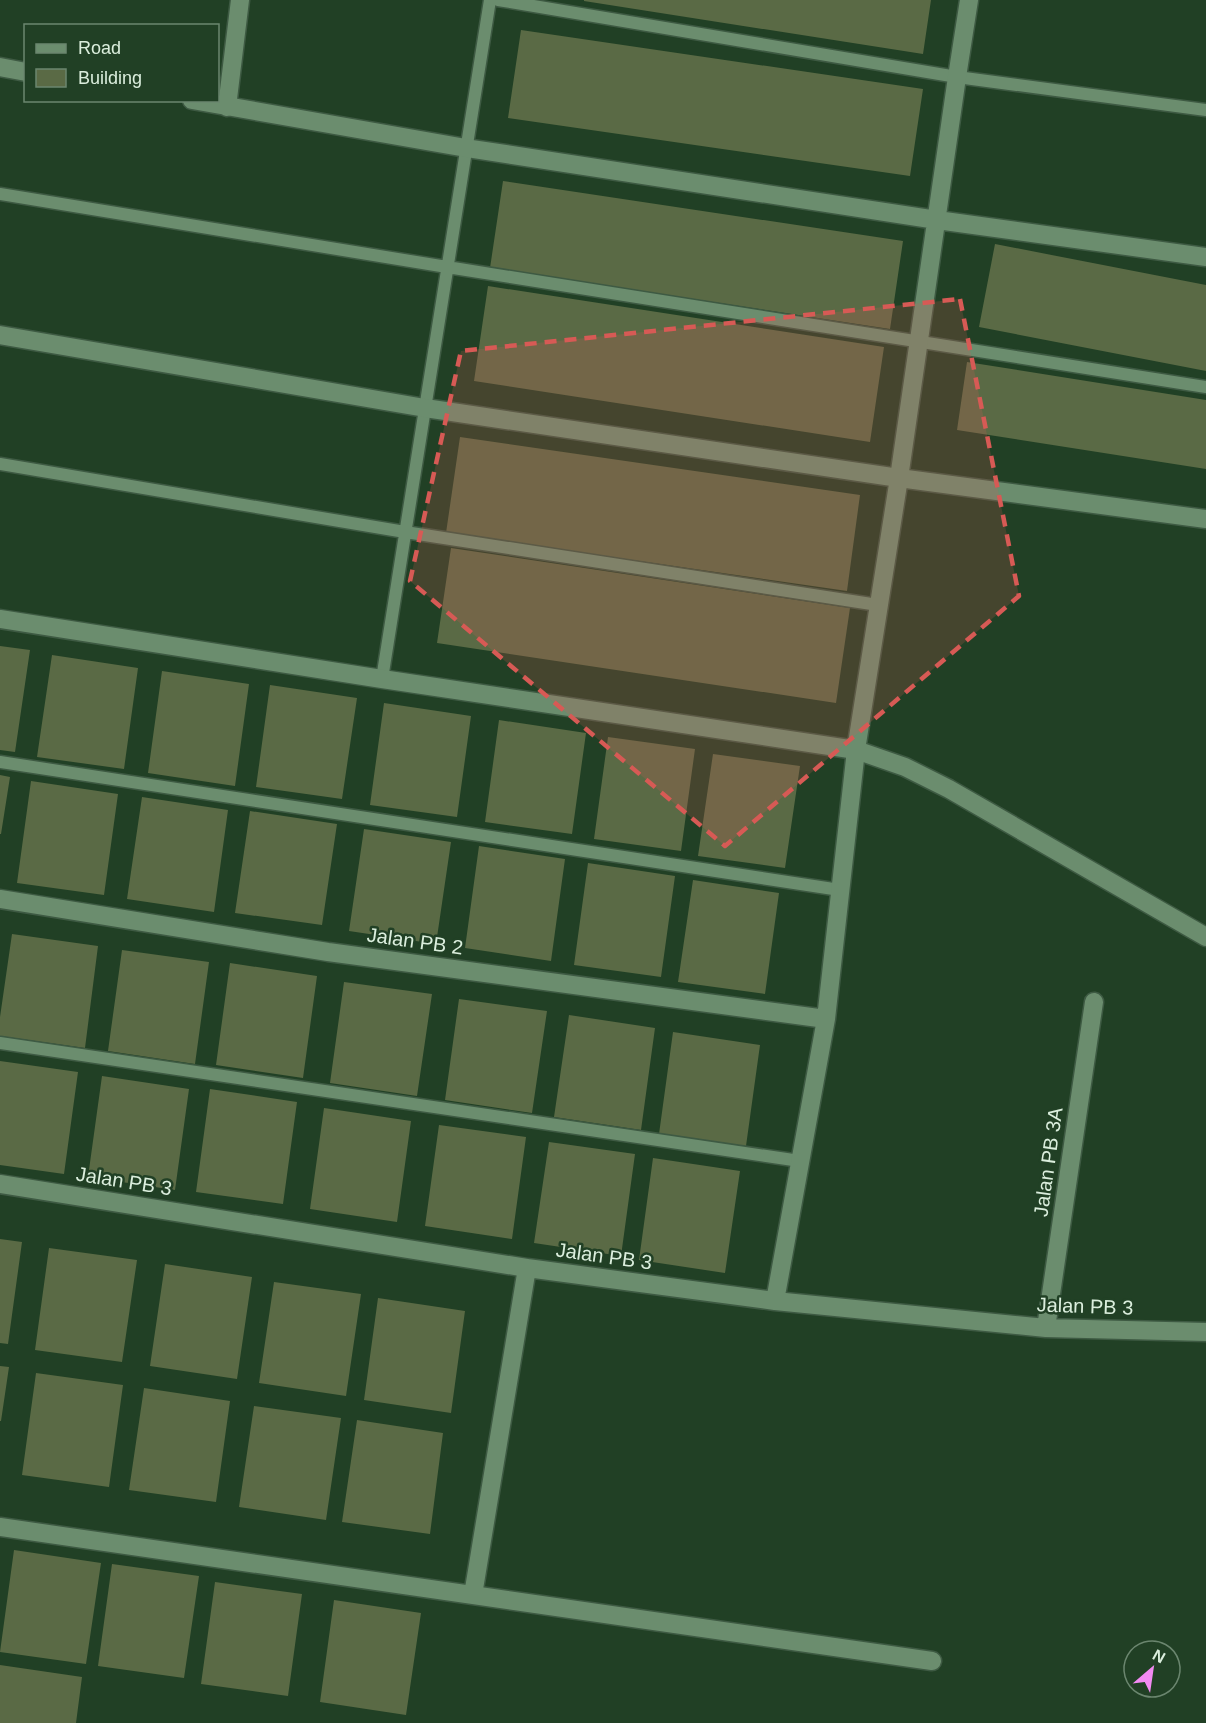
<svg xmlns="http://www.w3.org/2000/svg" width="1206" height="1723" font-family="Helvetica,sans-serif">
  <rect width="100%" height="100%" fill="#214025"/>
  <path fill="#5a6a45" d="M584 0H931L923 54 584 1Z
    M521 30 923 89 910 176 508 118Z
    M503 181 903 241 890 329 490 268Z
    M995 244 1206 285V371L979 327Z
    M488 286 884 347 870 442 474 381Z
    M967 362 1206 400V469L957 430Z
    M460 437 860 495 847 591 446 533Z
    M451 548 850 608 836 703 437 643Z
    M0 646 30 650 15 752 0 750Z
    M52 655 138 668 124 769 37 757Z
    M162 671 249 684 235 786 148 773Z
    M270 685 357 698 342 799 256 787Z
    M384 703 471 716 457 817 370 805Z
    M499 720 586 733 572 834 485 822Z
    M608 737 695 749 681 851 594 839Z
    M713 754 800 766 785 868 698 856Z
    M0 775 10 777 1 834H0Z
    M31 781 118 794 104 895 17 883Z
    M142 797 228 810 214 912 127 899Z
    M250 811 337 824 322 925 235 913Z
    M364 829 451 842 436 944 349 931Z
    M479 846 565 859 551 961 465 948Z
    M588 863 675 876 661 977 574 965Z
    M693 880 779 893 765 994 678 982Z
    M12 934 98 946 85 1048 0 1036V1017Z
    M122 950 209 962 195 1064 108 1051Z
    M230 963 317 976 303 1078 216 1065Z
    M344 982 432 994 417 1096 330 1083Z
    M459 999 547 1011 532 1113 445 1100Z
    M569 1015 655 1028 641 1130 554 1117Z
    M673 1032 760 1045 746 1146 659 1134Z
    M0 1061 78 1072 64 1174 0 1165Z
    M102 1076 189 1089 175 1190 88 1177Z
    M210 1089 297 1102 283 1204 196 1192Z
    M324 1108 411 1121 397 1222 310 1209Z
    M439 1125 526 1137 512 1239 425 1226Z
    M549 1142 635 1154 621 1256 534 1243Z
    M653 1158 740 1171 725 1273 639 1260Z
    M0 1239 22 1242 8 1344 0 1343Z
    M49 1248 137 1260 122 1362 35 1350Z
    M165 1264 252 1277 237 1379 150 1366Z
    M274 1282 361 1294 346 1396 259 1383Z
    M378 1298 465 1311 451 1413 364 1400Z
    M0 1366 9 1367 1 1421H0Z
    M36 1373 123 1385 109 1487 22 1475Z
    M144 1388 230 1401 216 1502 129 1490Z
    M254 1406 341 1418 326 1520 239 1507Z
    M357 1420 443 1433 430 1534 342 1522Z
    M14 1550 101 1563 86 1664 0 1652Z
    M112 1564 199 1576 184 1678 98 1666Z
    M215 1582 302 1594 288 1696 201 1684Z
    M334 1600 421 1613 406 1715 320 1702Z
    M0 1665 82 1677 76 1723H0Z"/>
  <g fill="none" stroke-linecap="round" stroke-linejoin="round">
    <defs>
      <path id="lane" d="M498 0 957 77 1206 110
        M0 194 447 267 1206 387
        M0 464 405 532 878 605
        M382 679 490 0
        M0 762 840 890
        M0 1043 800 1161"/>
      <path id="street" d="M0 67 26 72
        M192 100 466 148 937 220 1206 257
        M227 107 240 0
        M0 335 425 408 899 478 1206 519
        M0 619 382 679 856 750 905 767 949 789 1206 937
        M0 899 328 952 826 1019
        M0 1184 527 1268 775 1301 1046 1328 1206 1332
        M775 1301 826 1019 856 750 899 478 957 77 969 0
        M1046 1328 1094 1002
        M0 1527 932 1661
        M473 1595 527 1268"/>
    </defs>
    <use href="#lane" stroke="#3e5a43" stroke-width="15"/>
    <use href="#street" stroke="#3e5a43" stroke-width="21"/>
    <use href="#lane" stroke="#6b8d6e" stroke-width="12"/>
    <use href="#street" stroke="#6b8d6e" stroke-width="18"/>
  </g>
  <path fill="#d75a55" fill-opacity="0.2" stroke="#d75a55" stroke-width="4.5" stroke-dasharray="12 8" stroke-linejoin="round" d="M960 299 1019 596 725 846 410 581 461 351Z"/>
  <g text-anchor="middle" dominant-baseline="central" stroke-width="5" stroke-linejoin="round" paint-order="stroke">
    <g font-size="20" fill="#dbeedd" stroke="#214025">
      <text transform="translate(415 941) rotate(8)">Jalan PB 2</text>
      <text transform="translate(1048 1162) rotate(-82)">Jalan PB 3A</text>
      <text transform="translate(124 1181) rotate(9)">Jalan PB 3</text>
      <text transform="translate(604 1256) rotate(8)">Jalan PB 3</text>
      <text transform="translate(1085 1306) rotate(2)">Jalan PB 3</text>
    </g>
  </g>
  <rect x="24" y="24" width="195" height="78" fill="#214025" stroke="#6b866f" stroke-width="1.5"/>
  <rect x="36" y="44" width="30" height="9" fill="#6b8d6e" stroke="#6b866f" stroke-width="1.5"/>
  <text x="78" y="54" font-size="18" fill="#dbeedd">Road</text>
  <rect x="36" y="69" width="30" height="18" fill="#5a6a45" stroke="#6b866f" stroke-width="1.5"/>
  <text x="78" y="84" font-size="18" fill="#dbeedd">Building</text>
  <g transform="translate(1152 1669) rotate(29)"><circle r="28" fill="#214025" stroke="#6b866f" stroke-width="1.5"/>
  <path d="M0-4.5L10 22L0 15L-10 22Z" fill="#f28af2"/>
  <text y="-9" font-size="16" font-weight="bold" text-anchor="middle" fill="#dbeedd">N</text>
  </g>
</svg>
